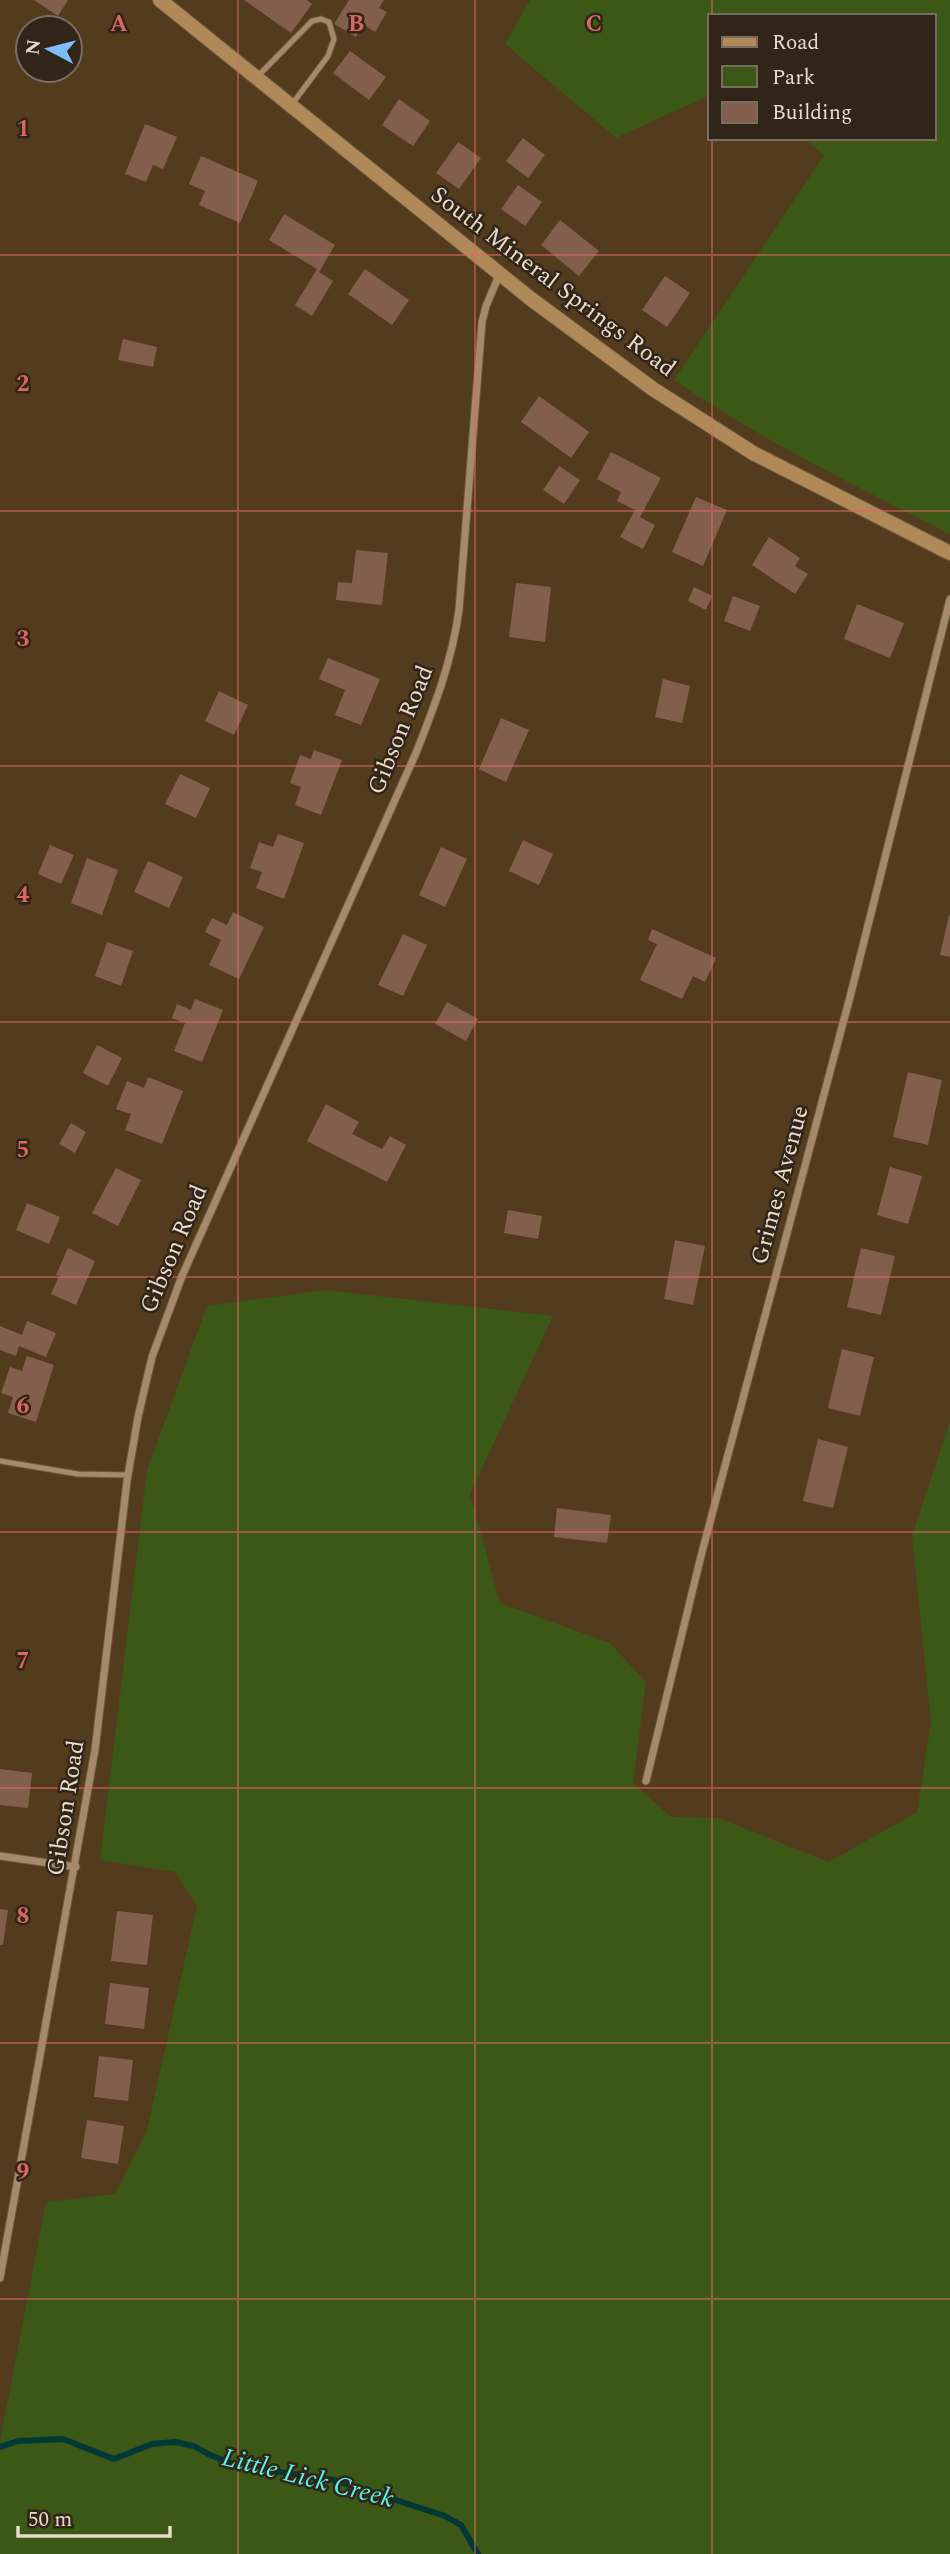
<svg xmlns="http://www.w3.org/2000/svg" width="950" height="2554" font-family="Spectral,serif">
  <rect width="100%" height="100%" fill="#533b1e"/>
  <path fill="#3b5816" d="M530 0H950V534C856 486 761 440 674 380L824 155 803 138H934V16H710V95L616 138 505 44Z
    M325 1290 553 1316 470 1494 500 1603 610 1643 646 1682 633 1783 671 1817 718 1818 829 1862 917 1812 931 1722 912 1536 950 1422V2554H0V2441L46 2202 115 2194 147 2130 197 1906 175 1872 100 1860 147 1470 207 1306Z"/>
  <g fill="none" stroke-linecap="round" stroke-linejoin="round">
    <path stroke="#013937" stroke-width="6" d="M0 2447 18 2441 63 2439 114 2459 152 2444 175 2442 194 2446 210 2455 238 2466 334 2480 445 2516 461 2525 478 2554"/>
  </g>
  <path fill="#825f4c" d="M34 0H68L58 16Z
    M244 0H307L312 4 291 33Z
    M349 0H384L379 8 387 12 375 32 363 24 356 37 334 24Z
    M350 51 386 77 369 100 333 73Z
    M399 99 430 121 413 146 382 125Z
    M145 124 177 137 163 169 153 165 146 182 125 174Z
    M523 138 545 155 528 178 506 161Z
    M458 142 481 158 459 189 436 173Z
    M201 156 258 181 240 223 199 205 205 191 189 184Z
    M518 185 542 202 525 226 501 209Z
    M284 214 335 245 319 272 333 281 312 316 295 305 317 269 269 240Z
    M560 220 599 251 579 276 541 245Z
    M365 269 409 300 392 325 348 294Z
    M665 276 690 293 667 327 642 310Z
    M123 339 157 347 153 367 118 360Z
    M539 396 589 432 571 458 521 422Z
    M611 452 661 478 640 517 655 525 643 549 620 537 635 510 617 501 621 492 597 479Z
    M559 466 580 480 564 504 543 490Z
    M696 497 727 510 703 566 672 552Z
    M769 537 800 558 795 566 808 574 795 594 752 565Z
    M356 550 388 553 382 605 336 600 338 582 352 583Z
    M516 583 551 587 545 642 509 637Z
    M694 587 712 596 706 610 688 601Z
    M733 596 760 606 750 631 724 621Z
    M857 604 904 623 890 658 844 639Z
    M328 658 380 679 361 725 335 715 345 690 319 679Z
    M663 679 690 686 682 723 655 717Z
    M219 691 248 705 234 735 205 721Z
    M501 718 529 730 506 782 479 769Z
    M314 750 342 760 321 815 295 805 301 787 290 783 300 755 311 759Z
    M180 774 210 788 196 818 165 804Z
    M278 834 304 843 284 899 256 888 262 872 250 868 259 842 273 847Z
    M523 840 553 854 539 885 509 871Z
    M50 845 74 855 61 884 38 874Z
    M441 847 467 859 445 907 419 895Z
    M87 858 118 870 102 915 71 903Z
    M148 861 183 877 169 908 134 892Z
    M233 912 264 927 239 979 209 965 221 940 205 932 212 918 227 925Z
    M949 915H950V957L940 955Z
    M652 929 716 958 705 982 693 976 682 999 640 980 657 944 648 940Z
    M403 934 427 945 403 996 378 985Z
    M107 942 133 951 121 986 95 976Z
    M195 999 223 1010 202 1062 174 1051 185 1023 172 1018 177 1004 191 1010Z
    M447 1002 478 1019 466 1041 435 1024Z
    M97 1045 122 1058 108 1086 83 1073Z
    M908 1072 942 1080 928 1145 893 1137Z
    M148 1077 183 1091 162 1144 125 1130 131 1114 116 1109 127 1081 144 1088Z
    M326 1104 359 1122 352 1134 382 1149 390 1136 406 1145 387 1182 307 1141Z
    M71 1123 86 1132 75 1153 59 1144Z
    M890 1167 922 1176 908 1224 877 1215Z
    M116 1168 141 1180 118 1226 92 1213Z
    M27 1203 60 1217 49 1244 16 1230Z
    M508 1210 542 1216 538 1239 504 1233Z
    M675 1240 705 1246 693 1305 664 1299Z
    M68 1248 95 1261 76 1305 51 1294 59 1276 56 1275Z
    M861 1248 895 1256 881 1315 847 1307Z
    M27 1321 56 1333 46 1357 19 1346 16 1356 0 1350V1326L22 1335Z
    M842 1349 874 1357 860 1416 828 1408Z
    M27 1356 54 1365 36 1422 8 1413 13 1397 1 1393 10 1367 22 1371Z
    M818 1439 848 1447 833 1508 803 1501Z
    M557 1508 611 1515 607 1543 554 1537Z
    M0 1769 32 1773 28 1808 0 1805Z
    M0 1909 8 1910 3 1945H0Z
    M117 1911 153 1915 147 1965 111 1961Z
    M110 1983 149 1988 144 2029 105 2024Z
    M99 2056 133 2060 128 2101 94 2097Z
    M87 2120 124 2126 118 2164 81 2158Z"/>
  <g fill="none" stroke-linecap="round" stroke-linejoin="round">
    <defs>
      <path id="lane" d="M258 76 312 21 321 19 329 22 334 39 328 56 293 103
        M0 1461 78 1474 128 1475"/>
      <path id="street" d="M646 1781 701 1556 850 997 950 599
        M0 1856 76 1867
        M0 2278 95 1750 127 1481 138 1417 152 1357 182 1276 416 753C435 705 452 661 459 610L482 322 486 306 500 273"/>
      <path id="secondary" d="M160 0 531 299 653 389 753 453 950 553"/>
    </defs>
    <use href="#lane" stroke="#6d593f" stroke-width="7"/>
    <use href="#street" stroke="#6d593f" stroke-width="9"/>
    <use href="#secondary" stroke="#6d593f" stroke-width="16"/>
    <use href="#lane" stroke="#a4896a" stroke-width="5"/>
    <use href="#street" stroke="#a4896a" stroke-width="7"/>
    <use href="#secondary" stroke="#b08958" stroke-width="14"/>
  </g>
  <path fill="none" stroke="#dd6661" stroke-width="2" stroke-opacity="0.55" d="M238 0V2554M475 0V2554M712 0V16M712 138V2554M0 255H950M0 511H950M0 766H950M0 1022H950M0 1277H950M0 1532H950M0 1788H950M0 2043H950M0 2299H950"/>
  <g text-anchor="middle" dominant-baseline="central" stroke-width="5" stroke-linejoin="round" paint-order="stroke">
    <g font-size="24" fill="#e9daca" stroke="#302518">
      <text transform="translate(553 282) rotate(37)">South Mineral Springs Road</text>
      <text transform="translate(401 730) rotate(-68)">Gibson Road</text>
      <text transform="translate(780 1185) rotate(-75)">Grimes Avenue</text>
      <text transform="translate(174 1249) rotate(-67)">Gibson Road</text>
      <text transform="translate(66 1808) rotate(-81)">Gibson Road</text>
    </g>
    <g font-size="26" font-style="italic" fill="#55f2ea" stroke="#302518">
      <text transform="translate(308 2478) rotate(14)">Little Lick Creek</text>
    </g>
  </g>
  <g font-size="23" text-anchor="middle" font-weight="bold" fill="#dd6661" stroke="#302518" stroke-width="5" stroke-linejoin="round" paint-order="stroke">
    <text x="119" y="31">A</text>
    <text x="356" y="31">B</text>
    <text x="594" y="31">C</text>
    <text x="23" y="136">1</text>
    <text x="23" y="391">2</text>
    <text x="23" y="646">3</text>
    <text x="23" y="902">4</text>
    <text x="23" y="1157">5</text>
    <text x="23" y="1413">6</text>
    <text x="23" y="1668">7</text>
    <text x="23" y="1923">8</text>
    <text x="23" y="2179">9</text>
  </g>
  <rect x="708" y="14" width="228" height="126" fill="#302518" stroke="#7a6d5f" stroke-width="2"/>
  <rect x="722" y="37" width="35" height="10" fill="#b08958" stroke="#7a6d5f" stroke-width="2"/>
  <text x="772" y="49" font-size="21" fill="#e9daca">Road</text>
  <rect x="722" y="66" width="35" height="21" fill="#3b5816" stroke="#7a6d5f" stroke-width="2"/>
  <text x="772" y="84" font-size="21" fill="#e9daca">Park</text>
  <rect x="722" y="102" width="35" height="21" fill="#825f4c" stroke="#7a6d5f" stroke-width="2"/>
  <text x="772" y="119" font-size="21" fill="#e9daca">Building</text>
  <g transform="translate(49 49) rotate(277)"><circle r="33" fill="#302518" stroke="#7a6d5f" stroke-width="2"/>
  <path d="M0-5L12 26L0 18L-12 26Z" fill="#81bcfa"/>
  <text y="-10" font-size="19" font-weight="bold" text-anchor="middle" fill="#e9daca">N</text>
  </g>
  <path d="M18 2526v10h152v-10" fill="none" stroke="#e9daca" stroke-width="3.5"/>
  <text x="28" y="2526" font-size="21" fill="#e9daca" stroke="#302518" stroke-width="5" paint-order="stroke">50 m</text>
</svg>
